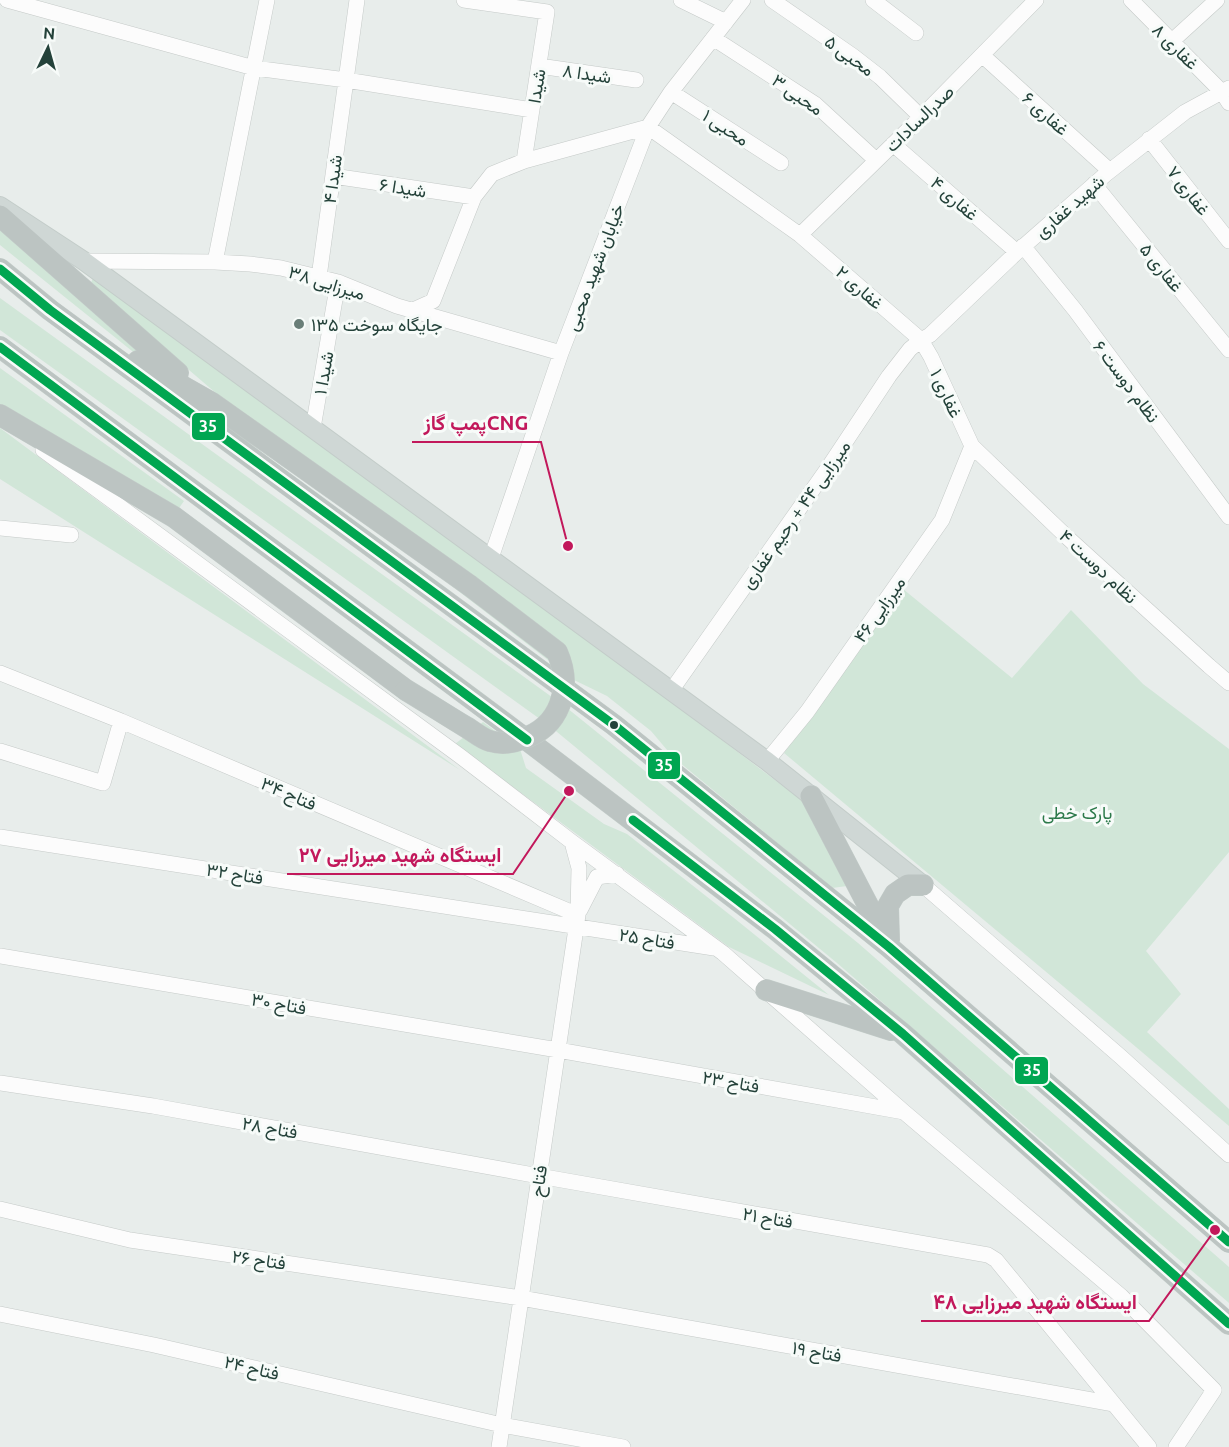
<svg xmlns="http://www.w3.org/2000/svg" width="1229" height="1447" font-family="Ubuntu,Vazirmatn,sans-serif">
  <rect width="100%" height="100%" fill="#e8edeb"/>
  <path fill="#d1e6d8" d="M0 224 140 346 137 355 0 245Z
    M93 278 634 674 803 801 847 886 832 888 673 757 651 731 607 696 574 680 345 504 90 285Z
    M0 298 567 708 858 943 1229 1267V1303L837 963 551 727 0 330Z
    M0 368 184 501 177 511 0 405Z
    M0 428 460 770 0 479Z
    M903 589 1012 678 1071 610 1143 684 1229 749V852L1146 951 1181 994 1147 1032 1229 1109V1126L1136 1047 784 753Z
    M483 722 520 749 526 768 604 824 627 834 734 918 829 995 729 947 455 744Z"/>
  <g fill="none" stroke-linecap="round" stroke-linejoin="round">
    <defs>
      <path id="minor" d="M7 0 254 68 346 80 532 110
        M464 0 547 12 524 161
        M681 0 726 22
        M772 0 853 56 880 77 921 117
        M873 0 916 33
        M1131 0 1222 92 1229 103
        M713 38 815 104 876 160
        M1172 41 1217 0
        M982 55 1110 171
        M539 66 636 80
        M671 92 781 163
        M1149 139 1229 241
        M893 144 1017 252
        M333 176 474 197
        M1094 184 1229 350
        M800 235 921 117 1036 0
        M1023 246 1075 310 1229 517
        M84 261 215 262 250 264 281 268 338 282 397 306 561 353
        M215 262 267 0
        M319 277 357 0
        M413 310 433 301 474 197 492 174 524 161 648 127 800 235 921 340 931 357 972 446 1068 538 1209 666 1229 683
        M313 428 338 282
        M43 450 460 756 572 842 723 953 904 1112 1121 1296 1214 1390 1176 1447
        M0 528 71 535
        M491 558 561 353 648 127 671 92 743 0
        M0 673 121 721 578 915
        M671 691 830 465 889 376 910 349 921 340 930 335 1017 252 1106 174 1185 112 1229 88
        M0 751 103 783 121 721
        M767 761 807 712 942 520 972 446
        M0 837 714 948
        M923 885 1121 1057 1229 1155
        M580 910 597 877 617 874
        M0 956 558 1050 904 1112
        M0 1083 153 1106 539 1176 988 1255 996 1260 1149 1447
        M0 1209 130 1240 521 1298 1114 1404
        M0 1314 154 1345 502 1425 623 1447
        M499 1447 578 915 579 868 572 842"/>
      <path id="major" d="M0 206 84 261 767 761 923 885"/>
      <path id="highway" d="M0 216 178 373
        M0 269 50 310 614 725 889 947 1229 1242
        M0 347 527 740 775 929 903 1034 1229 1324
        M138 361 212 403 469 585
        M0 415 174 517 406 690
        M811 796 885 938
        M889 940 888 906 895 894 908 885H923
        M766 990 891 1030"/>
    </defs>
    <use href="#minor" stroke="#c5cac8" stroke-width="16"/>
    <use href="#major" stroke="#c3ccc9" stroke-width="20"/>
    <use href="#highway" stroke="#c3ccc9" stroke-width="22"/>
    <use href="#minor" stroke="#fcfcfc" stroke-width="15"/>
    <use href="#major" stroke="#cfd7d5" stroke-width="18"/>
    <use href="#highway" stroke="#bcc4c2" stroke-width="21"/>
    <defs>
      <path id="highway-bridge" d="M406 690C426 702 446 715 466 727 473 731 482 739 490 741 500 744 512 743 522 739 560 727 573 688 557 652L469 585"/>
    </defs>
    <use href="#highway-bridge" stroke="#c3ccc9" stroke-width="22" stroke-linecap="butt"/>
    <use href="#highway-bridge" stroke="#bcc4c2" stroke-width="21"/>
    <defs>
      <path id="bus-1" d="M0 269 50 310 614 725 889 947 1229 1242
        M0 347 527 740
        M633 820 775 929 903 1034 1229 1324"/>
    </defs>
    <use href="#bus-1" stroke="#f7fbf9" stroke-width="14"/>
    <use href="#bus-1" stroke="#00a651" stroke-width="9"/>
  </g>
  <circle fill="#697e78" stroke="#f7fbf9" stroke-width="2" cx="299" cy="324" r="6"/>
  <circle fill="#24423a" stroke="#f7fbf9" stroke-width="2" cx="614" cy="725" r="5"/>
  <g text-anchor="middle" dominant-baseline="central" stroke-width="6" stroke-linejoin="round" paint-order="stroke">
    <g font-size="18" fill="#24423a" stroke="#f7fbf9">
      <text transform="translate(1176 46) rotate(45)">غفاری ۸</text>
      <text transform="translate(850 55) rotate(36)">محبی ۵</text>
      <text transform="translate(587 73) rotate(8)">شیدا ۸</text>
      <text transform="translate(536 86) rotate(-81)">شیدا</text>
      <text transform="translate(798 94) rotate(35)">محبی ۳</text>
      <text transform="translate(1046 113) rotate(42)">غفاری ۶</text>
      <text transform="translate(919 118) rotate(-44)">صدرالسادات</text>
      <text transform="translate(726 127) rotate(33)">محبی ۱</text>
      <text transform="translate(332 179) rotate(-82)">شیدا ۴</text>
      <text transform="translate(403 187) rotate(9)">شیدا ۶</text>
      <text transform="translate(1189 190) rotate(52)">غفاری ۷</text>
      <text transform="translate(955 198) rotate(41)">غفاری ۴</text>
      <text transform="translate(1069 206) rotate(-41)">شهید غفاری</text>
      <text transform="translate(594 267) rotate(-69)">خیابان شهید محبی</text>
      <text transform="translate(1162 267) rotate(51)">غفاری ۵</text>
      <text transform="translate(327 282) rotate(17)">میرزایی ۳۸</text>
      <text transform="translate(860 287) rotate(41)">غفاری ۲</text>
      <text transform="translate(323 373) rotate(-80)">شیدا ۱</text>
      <text transform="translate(1127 381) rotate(53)">نظام دوست ۶</text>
      <text transform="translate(947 393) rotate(65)">غفاری ۱</text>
      <text transform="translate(795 514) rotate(-55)">میرزایی ۴۴ + رحیم غفاری</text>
      <text transform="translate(1099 566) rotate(43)">نظام دوست ۴</text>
      <text transform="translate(879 609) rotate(-55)">میرزایی ۴۶</text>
      <text transform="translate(289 793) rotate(23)">فتاح ۳۴</text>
      <text transform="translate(235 873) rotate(9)">فتاح ۳۲</text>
      <text transform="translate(647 938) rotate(9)">فتاح ۲۵</text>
      <text transform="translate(279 1003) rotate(10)">فتاح ۳۰</text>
      <text transform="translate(731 1081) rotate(10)">فتاح ۲۳</text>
      <text transform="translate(270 1127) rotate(10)">فتاح ۲۸</text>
      <text transform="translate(538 1181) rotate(-82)">فتاح</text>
      <text transform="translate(768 1217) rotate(10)">فتاح ۲۱</text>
      <text transform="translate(259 1259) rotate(8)">فتاح ۲۶</text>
      <text transform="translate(817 1351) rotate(10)">فتاح ۱۹</text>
      <text transform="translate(252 1367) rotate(13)">فتاح ۲۴</text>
    </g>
    <g font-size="18" fill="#24423a" stroke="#f7fbf9" text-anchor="start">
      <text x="311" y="324">جایگاه سوخت ۱۳۵</text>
    </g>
    <g font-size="18" fill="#2d7a4b" stroke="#f7fbf9">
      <text x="1077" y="812">پارک خطی</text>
    </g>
  </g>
  <path fill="none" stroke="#c2185b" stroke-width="2" d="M568 546L541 442H412M569 791L513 874H287M1215 1230L1149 1321H921"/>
  <g fill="#c2185b" stroke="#f7fbf9" stroke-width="2">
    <circle cx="568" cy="546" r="6"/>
    <circle cx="569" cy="791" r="6"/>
    <circle cx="1215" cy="1230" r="6"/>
  </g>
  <g font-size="20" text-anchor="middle" font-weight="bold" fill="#c2185b" stroke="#f7fbf9" stroke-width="6" stroke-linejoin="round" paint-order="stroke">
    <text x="476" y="430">پمپ گازCNG</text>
    <text x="400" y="862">ایستگاه شهید میرزایی ۲۷</text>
    <text x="1035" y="1309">ایستگاه شهید میرزایی ۴۸</text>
  </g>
  <g stroke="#f7fbf9" stroke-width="2">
    <rect x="191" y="412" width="35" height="29" rx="6" fill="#00a651"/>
    <rect x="647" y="751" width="34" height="29" rx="6" fill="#00a651"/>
    <rect x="1014" y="1056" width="35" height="29" rx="6" fill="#00a651"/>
  </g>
  <g font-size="16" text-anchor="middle" font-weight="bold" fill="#fff">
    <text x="208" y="432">35</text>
    <text x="664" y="771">35</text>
    <text x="1032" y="1076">35</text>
  </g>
  <g transform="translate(48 48) rotate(5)" stroke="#f7fbf9" stroke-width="4.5" paint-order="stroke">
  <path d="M0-4.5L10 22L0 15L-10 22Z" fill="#24423a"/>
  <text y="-9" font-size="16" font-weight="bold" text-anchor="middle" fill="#24423a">N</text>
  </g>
</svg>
